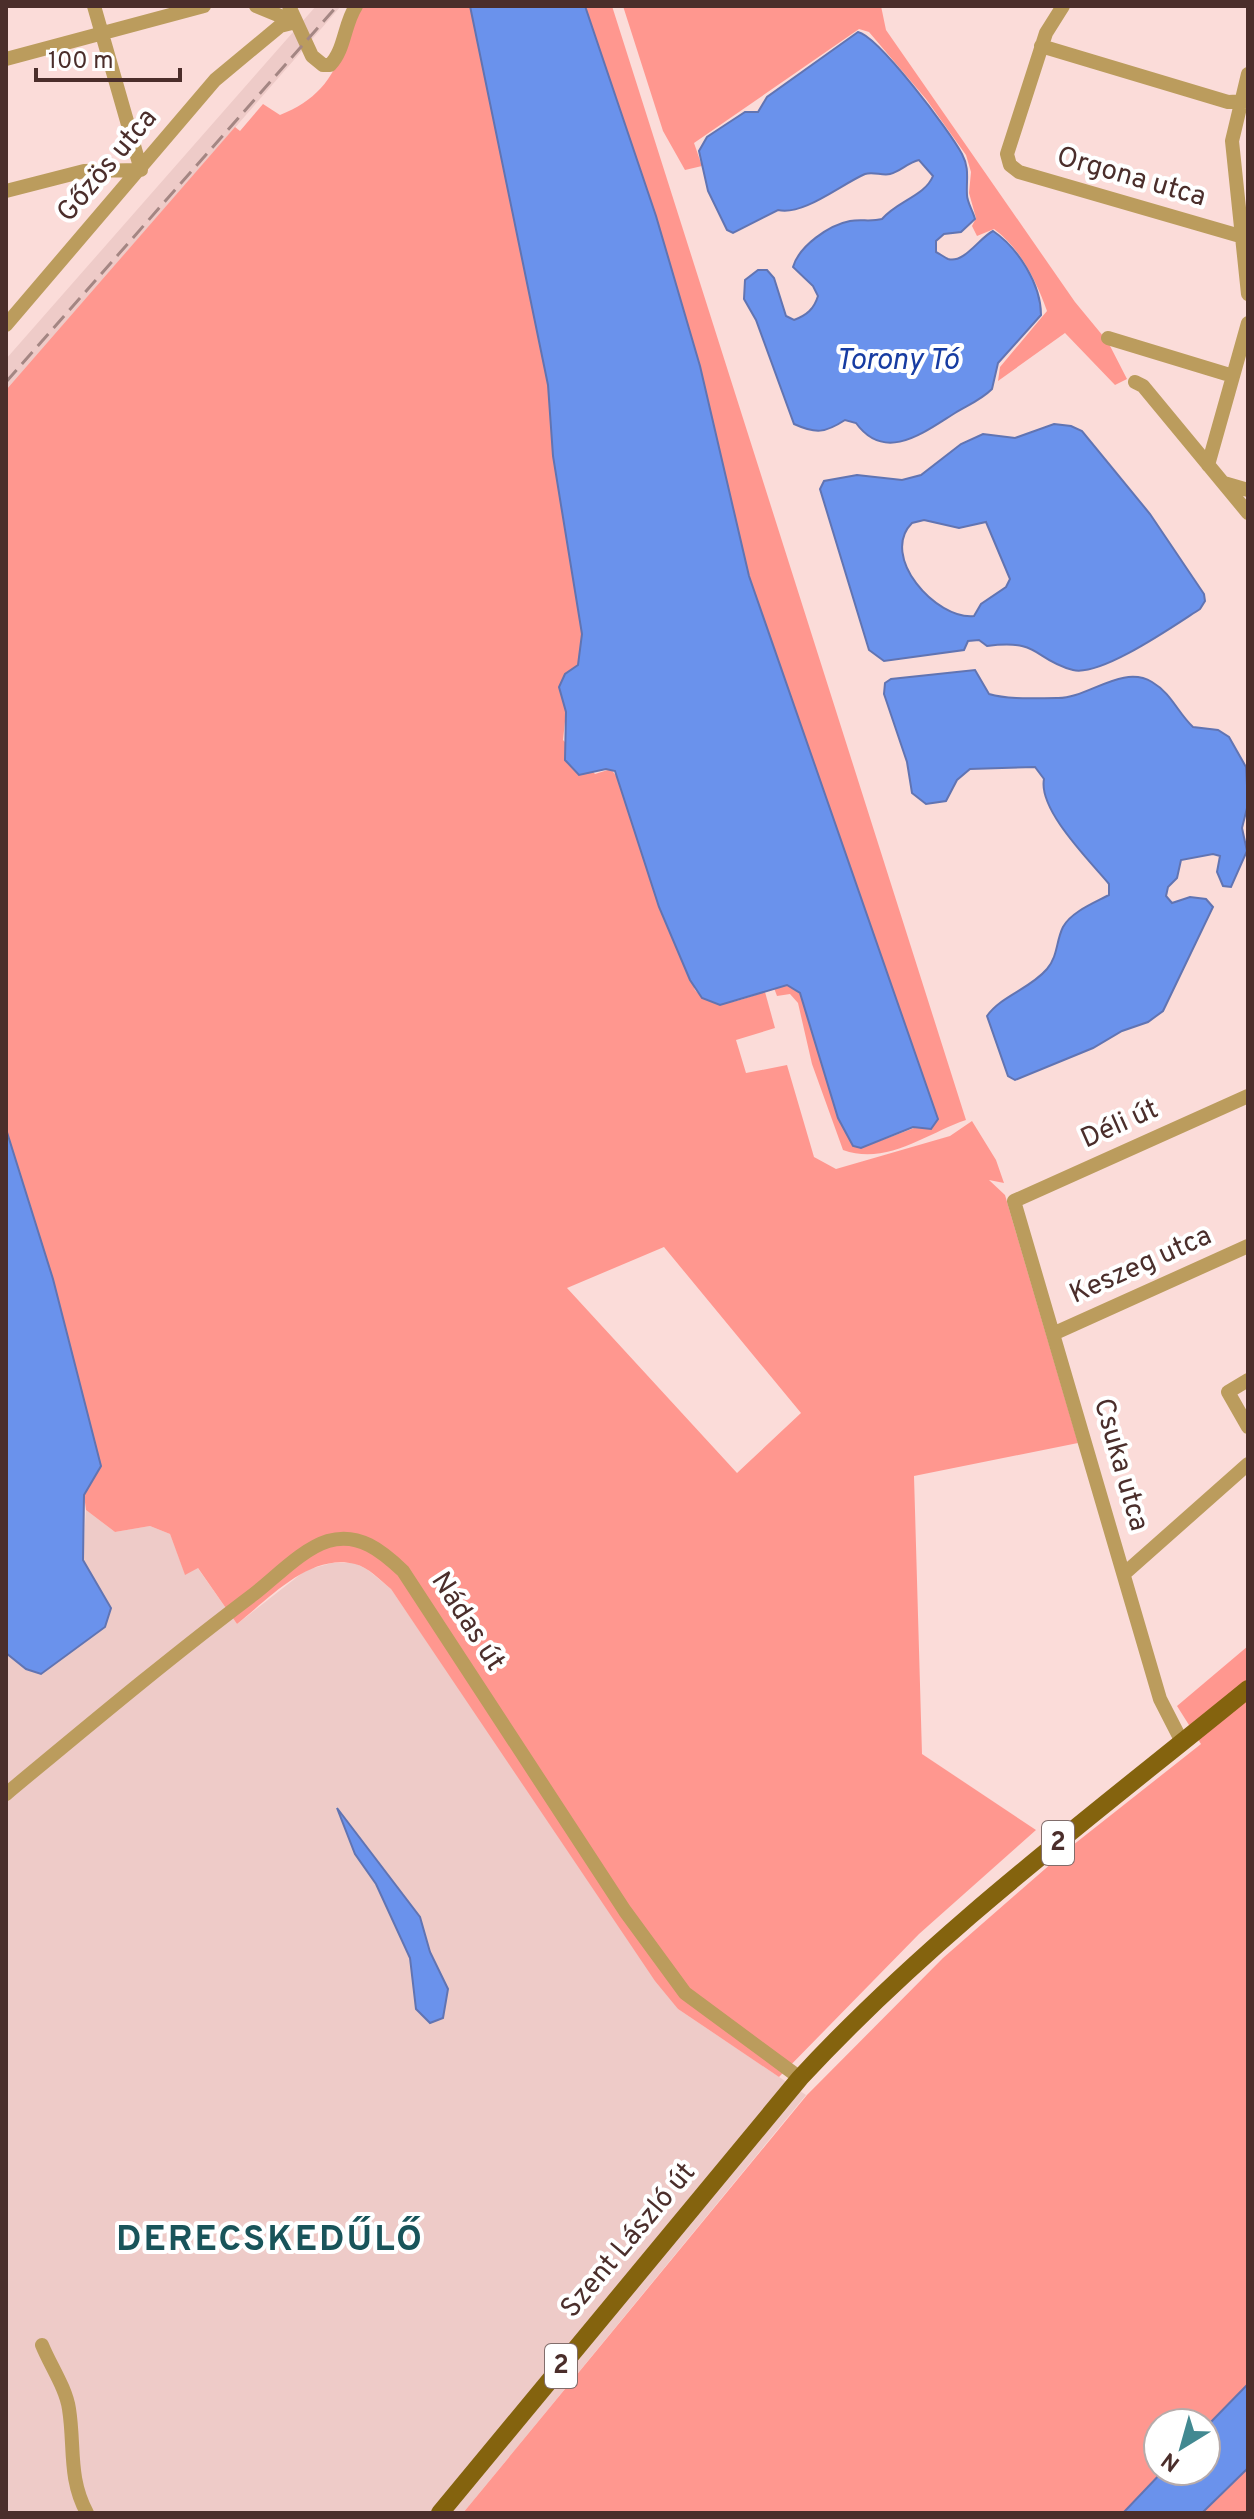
<svg xmlns="http://www.w3.org/2000/svg" width="1254" height="2519" font-family="Overpass,sans-serif">
  <rect width="100%" height="100%" fill="#fbdcd9"/>
  <path fill="#eecbc8" d="M316 6H341L6 390V359Z
    M86 1510 115 1532 150 1526 170 1534 185 1574 197 1567 237 1624 306 1570 332 1563H355L368 1570 391 1589 678 2009 806 2095 463 2513H6V1653L26 1669 41 1674 105 1627 111 1608 83 1560Z"/>
  <path fill="#ff978f" fill-rule="evenodd" d="M363 6H470L548 385 553 456 582 634 578 665 565 675 559 687 566 712 563 740 595 774 611 769 619 780 695 990C715 1014 740 999 765 992L775 1028 736 1040 746 1073 787 1065 814 1157 836 1169 950 1136 972 1121 996 1160 1004 1183 989 1180 1005 1195 1078 1443 914 1476 922 1754 1036 1830 919 1934 779 2077 678 2009 655 1981 391 1589C380 1580 368 1567 355 1564 309 1553 269 1599 237 1624L198 1568 185 1575 170 1534 150 1526 115 1532 86 1510 84 1495 101 1466 53 1279 6 1129V390L235 127 240 131 263 104 280 115C315 101 332 81 345 45 350 30 353 17 363 6ZM664 1247 801 1413 737 1473 567 1288Z
    M585 6H612L966 1120C927 1133 887 1166 843 1150L812 1064 798 1003 790 994 777 996 774 988 787 985 800 993 838 1118 853 1146 861 1148 938 1119 749 576 700 366 656 216Z
    M623 6H881L886 30 1075 302 1108 342 1127 379 1115 385 1065 333 998 381 1000 367 1047 311C1036 280 1020 248 994 229L977 236 972 226 976 218 969 193 971 172 966 155 926 99 869 32 859 29 694 143 702 166 685 170 663 131Z
    M1248 1646V2384L1206 2427V2423H1158V2471H1163L1123 2513H463L807 2095 943 1958 1068 1849 1201 1744 1177 1706Z
    M1248 2468V2513H1202Z"/>
  <path fill="#6a92ec" stroke="#6174b2" stroke-width="2" fill-rule="evenodd" d="M470 6H585L656 216 700 366 749 576 938 1119 931 1129 913 1127 861 1148 853 1146 838 1118 800 993 787 985 720 1005 702 998 690 980 659 907 615 771 606 769 579 775 565 760 566 712 559 687 565 674 578 665 582 634 553 456 548 385Z
    M858 32C878 36 950 131 962 154 970 169 966 180 967 195 967 202 973 211 975 219L961 232 944 234 936 241V252C940 254 944 257 948 259 964 264 979 238 993 231 1018 248 1041 284 1041 315L998 363 992 389C981 400 968 405 955 413 923 433 885 463 856 423L845 420C825 433 816 434 794 424L756 320 744 299 745 280 758 270H767L774 278 786 316 794 320C807 315 814 309 818 296L813 286 793 267C799 246 829 225 850 221 861 219 871 222 882 219 897 201 925 196 933 176L919 160C907 163 901 171 890 174 882 176 873 171 865 174 840 185 803 216 778 210L733 233 727 230 708 191 699 151 707 137 722 127 745 112H758L767 97Z
    M1054 424 1071 426 1082 431 1150 514 1204 594 1205 601 1200 609C1175 625 1101 677 1073 670 1032 659 1042 639 987 646L979 640 968 641 964 650 884 661 869 650 820 489 824 481 857 475 902 480 921 475 961 444 983 434 1015 438ZM924 520 959 528 986 522 1010 579 1006 587 981 604 974 616C936 620 879 556 912 523Z
    M975 670 989 694C1010 700 1036 698 1057 698 1087 699 1122 664 1152 682 1171 693 1178 713 1193 727L1218 730 1229 737 1246 767 1248 804 1242 828 1247 851 1231 887 1223 886 1217 872 1220 856 1213 854 1181 860 1177 878 1168 887 1166 896 1172 903 1190 897 1206 899 1213 907 1163 1011 1148 1022 1122 1031 1093 1048 1015 1080 1008 1076 987 1016C1001 996 1030 989 1047 969 1058 956 1056 941 1063 927 1071 912 1094 903 1109 895V884C1090 861 1038 810 1044 779L1035 767 970 769 957 780 946 801 926 804 912 793 907 762 884 694 885 683 891 679Z
    M6 1129 53 1279 101 1466 84 1495 83 1560 111 1608 105 1627 41 1674 26 1669 6 1653Z
    M337 1808 420 1917 430 1952 448 1989 443 2018 430 2023 416 2009 410 1958 376 1884 355 1854Z
    M1248 2384V2468L1202 2513H1123L1163 2471H1206V2427Z"/>
  <g fill="none" stroke-linecap="round" stroke-linejoin="round">
    <path stroke="#bb9c5d" stroke-width="14" d="M256 6 295 22
      M289 6 312 56 323 65H330C345 50 344 24 356 6
      M1063 6 1046 33 1007 154 1010 165 1019 172 1240 236
      M1041 46 1228 102 1248 101
      M6 59 204 6
      M1248 74 1232 141 1248 294
      M6 191 84 171 141 170 94 6
      M6 325 215 80 280 26 296 22
      M1108 338 1233 376
      M1135 382 1143 386 1248 513
      M1208 465 1248 323
      M1224 483 1248 490
      M1055 1333 1248 1246
      M1248 1380 1228 1392 1248 1427
      M1125 1573 1248 1464
      M1182 1742 1160 1699 1014 1201 1248 1096
      M6 1794C88 1726 169 1658 254 1594 275 1578 302 1549 328 1541 359 1532 382 1551 403 1571L625 1911 685 1993 800 2078
      M42 2345C50 2365 66 2388 69 2409 75 2447 68 2478 87 2513"/>
    <path stroke="#84630e" stroke-width="18" d="M440 2513 800 2078C934 1933 1095 1814 1248 1689"/>
    <path stroke="#a48683" stroke-width="3" stroke-dasharray="16 8" stroke-linecap="butt" d="M6 382 337 6"/>
  </g>
  <g text-anchor="middle" dominant-baseline="central" stroke-width="8" stroke-linejoin="round" paint-order="stroke">
    <g fill="#fff" stroke="#816d6b" stroke-width="2">
      <rect x="1042" y="1821" width="32" height="44" rx="6"/>
      <rect x="545" y="2344" width="32" height="44" rx="6"/>
    </g>
    <g font-size="26" font-weight="bold" fill="#4b2e2b">
      <text x="1058" y="1843">2</text>
      <text x="561" y="2366">2</text>
    </g>
    <g font-size="28" fill="#4b2e2b" stroke="#fff">
      <text transform="translate(108 166) rotate(-50)">Gőzös utca</text>
      <text transform="translate(1131 178) rotate(16)">Orgona utca</text>
      <text transform="translate(1120 1125) rotate(-24)">Déli út</text>
      <text transform="translate(1141 1266) rotate(-24)">Keszeg utca</text>
      <text transform="translate(1120 1465) rotate(74)">Csuka utca</text>
      <text transform="translate(467 1622) rotate(57)">Nádas út</text>
      <text transform="translate(629 2241) rotate(-50)">Szent László út</text>
    </g>
    <g font-size="30" font-style="italic" fill="#173ca2" stroke="#fff">
      <text x="897" y="361">Torony Tó</text>
    </g>
    <g font-size="36" font-weight="bold" letter-spacing="2" fill="#19545a" stroke="#fff">
      <text x="270" y="2241">DERECSKEDŰLŐ</text>
    </g>
  </g>
  <rect width="1254" height="2519" fill="none" stroke="#4b2e2b" stroke-width="16"/>
  <g transform="translate(1182 2447) rotate(217)"><circle r="38" fill="#ffffff" stroke="#b7abaa" stroke-width="2"/>
  <path d="M0-6L14 30L0 20L-14 30Z" fill="#428991"/>
  <text y="-12" font-size="22" font-weight="bold" text-anchor="middle" fill="#4b2e2b">N</text>
  </g>
  <path d="M36 68v12h144v-12" fill="none" stroke="#4b2e2b" stroke-width="4"/>
  <text x="48" y="68" font-size="24" fill="#4b2e2b" stroke="#ffffff" stroke-width="6" paint-order="stroke">100 m</text>
</svg>
